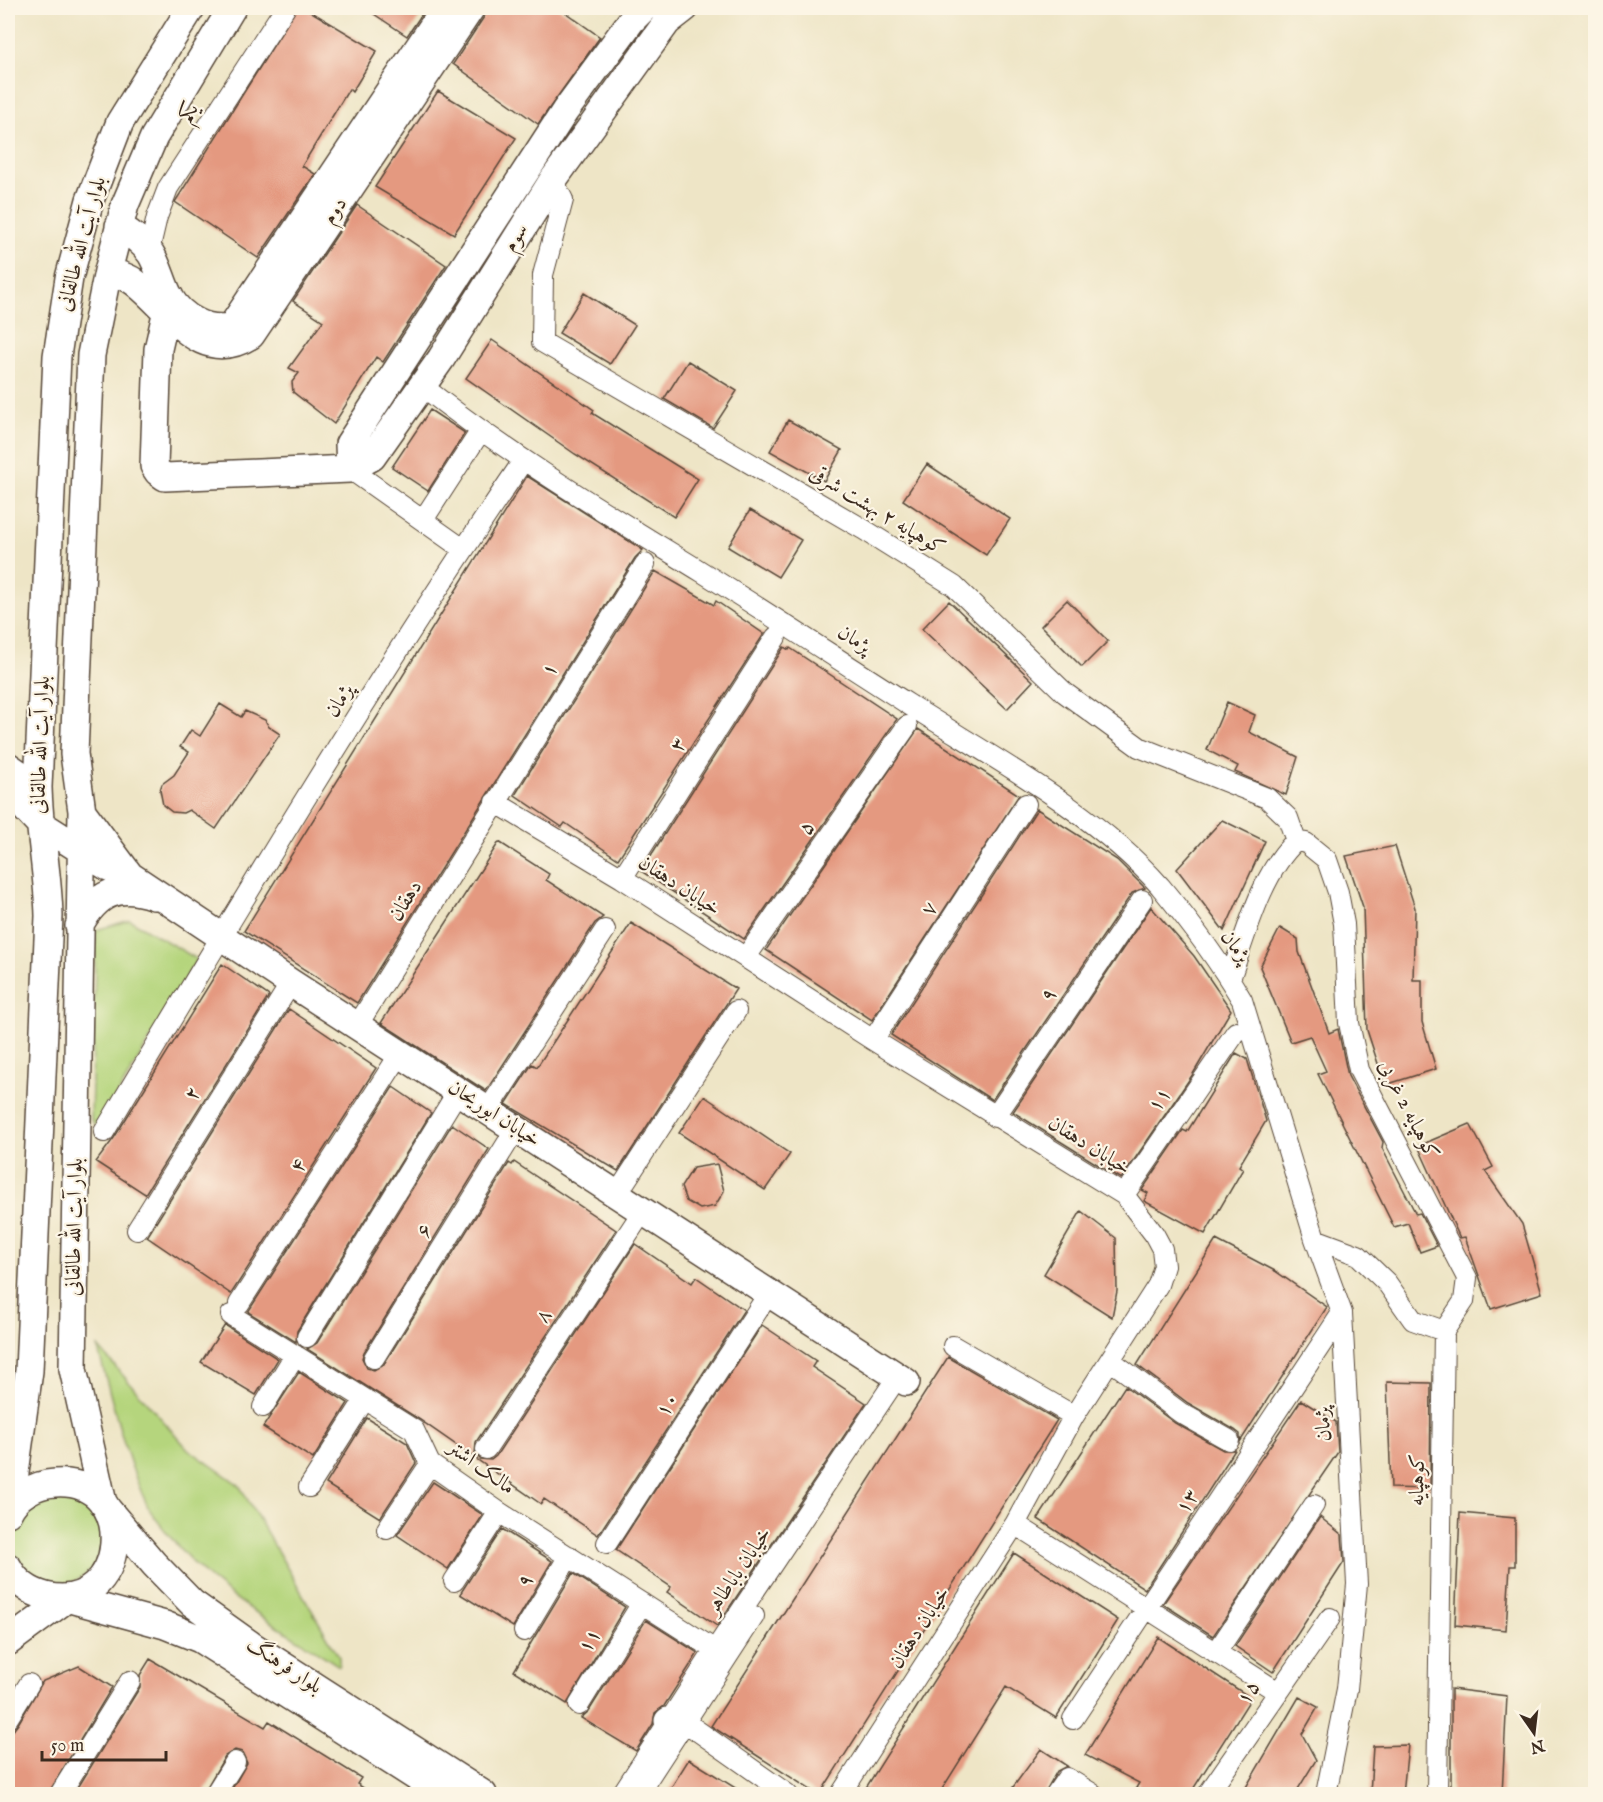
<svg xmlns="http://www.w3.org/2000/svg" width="1603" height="1802" font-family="'IM FELL English',Amiri,serif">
  <rect width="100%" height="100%" fill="#fcf5e5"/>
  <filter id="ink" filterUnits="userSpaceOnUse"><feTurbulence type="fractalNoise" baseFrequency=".0167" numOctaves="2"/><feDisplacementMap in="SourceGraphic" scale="12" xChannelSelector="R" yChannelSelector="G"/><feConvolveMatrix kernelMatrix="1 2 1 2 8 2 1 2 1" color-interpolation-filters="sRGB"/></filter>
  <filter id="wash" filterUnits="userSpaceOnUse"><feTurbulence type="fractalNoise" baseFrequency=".008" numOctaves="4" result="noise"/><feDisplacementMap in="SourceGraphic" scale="24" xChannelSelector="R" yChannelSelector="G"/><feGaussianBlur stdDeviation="1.35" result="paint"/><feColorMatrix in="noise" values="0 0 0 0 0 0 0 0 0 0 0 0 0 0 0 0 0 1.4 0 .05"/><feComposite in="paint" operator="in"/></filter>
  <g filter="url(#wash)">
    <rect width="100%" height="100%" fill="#eee5c6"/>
    <path fill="#b5d57d" stroke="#78804e" stroke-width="1.5" d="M130 920 197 959 98 1128 91 1120 96 930Z
      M97 1346 188 1449 239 1485 339 1657V1666C275 1622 215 1596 167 1533 161 1525 153 1516 148 1507 125 1459 112 1398 97 1346Z
      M13 1539a45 45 0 1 1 90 0a45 45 0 1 1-90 0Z"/>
    <g id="blocks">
      <path fill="#e49980" d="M297 8H305L377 51 352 92 349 89 302 166 315 174 258 258 175 202Z
        M365 8H426L407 36Z
        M486 8H559L600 37 538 124 453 64 484 17Z
        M438 91 516 138 454 234 375 187Z
        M357 205 446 265 383 362 376 357 334 424 293 392 292 382 299 373 289 368 323 321 293 301Z
        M584 293 635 325 610 364 559 333Z
        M492 340 594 410 592 413 698 479 674 517 575 454 466 378Z
        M688 361 737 391 713 428 664 399Z
        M430 410 465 433 428 491 392 467Z
        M788 420 842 450 824 481 770 451Z
        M927 464 1010 519 986 555 903 500Z
        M527 476 643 550 635 558 357 1003 244 931Z
        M750 510 801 540 778 577 728 547Z
        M655 571 714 605 716 601 764 634 618 859 565 823 562 827 515 795Z
        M1067 600 1108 641 1082 667 1041 626Z
        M949 601 1033 681 1007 709 922 629Z
        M784 647 789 650 790 648 897 719 744 939 641 871Z
        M1227 702 1255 715 1249 732 1298 757 1286 795 1235 772 1238 766 1207 750Z
        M220 704 241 717 245 711 265 720 269 727 280 734 216 829 189 810 183 813 172 812 163 805 160 790 162 784 174 775 189 752 180 747 191 730 200 736Z
        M918 729 1019 795 872 1020 766 950Z
        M1037 809 1117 860 1145 888 1132 893 992 1100 891 1035Z
        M1222 820 1265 841 1224 931 1177 869Z
        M499 842 549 874 546 880 603 917 595 923 486 1091 381 1023Z
        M1395 846 1415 908 1413 980H1422V1022L1436 1069 1385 1085 1367 1030 1363 907 1346 856Z
        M1151 907 1194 956 1231 1010 1193 1074 1121 1179 1013 1112Z
        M631 923 736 989 618 1171 506 1104 532 1064 537 1067Z
        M1280 928 1298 939 1299 952 1329 1033 1338 1029 1348 1076 1383 1142 1382 1148 1416 1214 1420 1213 1437 1246 1420 1252 1408 1223 1394 1227 1318 1074 1326 1071 1310 1036 1291 1042 1260 967Z
        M222 964 269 996 145 1194 96 1162 114 1138Z
        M289 1009 376 1068 231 1294 147 1237Z
        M1236 1053 1247 1059 1266 1121 1239 1166 1243 1169 1205 1234 1144 1201 1148 1193 1142 1190 1183 1130 1187 1132Z
        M393 1087 431 1113 297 1331 296 1342 248 1312Z
        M704 1096 790 1154 765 1190 679 1133Z
        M452 1124 489 1149 364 1352 362 1358 367 1368 374 1370 384 1364 509 1163 512 1165 514 1162 616 1230 476 1442 475 1454 480 1459 491 1460 496 1456 635 1244 692 1283 696 1277 744 1310 598 1535 544 1499 541 1504 420 1420 307 1349 317 1343Z
        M1470 1124 1493 1167 1485 1171 1522 1224 1542 1293 1491 1309 1465 1237 1460 1238 1418 1146Z
        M717 1164 724 1191 715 1206 700 1209 686 1201 681 1187 693 1168Z
        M1081 1211 1116 1238 1117 1291 1112 1317 1044 1274Z
        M1216 1240 1275 1271 1327 1307 1240 1442V1434L1235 1430 1188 1403 1137 1365Z
        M225 1325 278 1359 256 1395 201 1362Z
        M762 1325 816 1361 812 1367 866 1403 717 1626 667 1592 671 1587 616 1550Z
        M948 1357 1057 1420 820 1794H817L711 1726Z
        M299 1372 348 1403 313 1459 263 1427Z
        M1387 1382 1431 1383 1430 1489 1391 1488Z
        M1125 1386 1175 1423 1223 1450H1235L1145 1589 1038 1519Z
        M1301 1400 1336 1422 1338 1452 1213 1636 1163 1604Z
        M367 1418 407 1443 416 1463 380 1518 326 1484Z
        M433 1482 483 1515 448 1569 397 1535Z
        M1460 1513 1515 1518V1566H1510L1506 1630 1455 1625Z
        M1320 1517 1342 1535 1344 1562 1273 1672 1235 1646Z
        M502 1529 552 1561 513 1627 460 1594Z
        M1014 1553 1118 1620 1056 1718 1006 1687 939 1794H862Z
        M573 1573 625 1607 567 1704 514 1671Z
        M646 1620 698 1653 664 1706 655 1713 653 1724 636 1751 581 1718 589 1711Z
        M1158 1637 1251 1698 1190 1794H1145L1136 1788 1139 1783 1085 1755Z
        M150 1659 265 1727 269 1721 361 1778 357 1784 373 1794H229L247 1763 242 1752 235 1750 225 1756 203 1794H74L140 1687V1675Z
        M79 1666 112 1687 48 1794H8V1737L18 1724 43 1681Z
        M1451 1689 1507 1696 1502 1794H1451Z
        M1299 1697 1318 1707 1302 1734 1316 1760 1295 1794H1242Z
        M1408 1745 1403 1794H1370L1373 1746Z
        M1041 1749 1067 1766 1057 1771 1044 1794H1008Z
        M689 1759 745 1794H667Z"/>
    </g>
  </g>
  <g filter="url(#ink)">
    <use href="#blocks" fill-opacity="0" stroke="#564637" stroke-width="1.5"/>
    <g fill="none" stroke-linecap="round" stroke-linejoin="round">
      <defs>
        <path id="street" d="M553 180 563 200 543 275 542 342 863 529 954 586 1065 693 1139 747 1267 798 1288 818 1296 841
          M149 251 157 217 168 188 285 8
          M421 385C510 456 606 513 702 572 771 615 839 660 908 704 991 757 1095 812 1160 886 1189 921 1219 961 1242 1000L1315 1239 1342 1313 1357 1584 1347 1689 1326 1794
          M350 469 463 549
          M423 520 480 432
          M495 802 622 878 873 1040 1124 1195 1154 1234 1162 1249 1164 1266 1158 1285 1074 1416 1015 1524 841 1794
          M1296 841 1306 843 1327 860 1338 892 1344 924 1349 1023 1359 1070 1467 1278 1464 1301 1444 1331
          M622 878 776 637
          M746 957 907 726
          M1230 979C1245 937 1262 871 1296 841
          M357 1026 645 564
          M873 1040 1026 804
          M488 1110 605 930
          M995 1117 1142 900
          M104 1132C239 906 375 679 523 461
          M617 1194 736 1011
          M1124 1195 1236 1032
          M137 1230 291 983
          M1315 1239 1358 1255 1387 1283 1413 1320 1444 1331 1437 1794
          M239 1304 400 1054
          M231 1315 414 1430 430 1464 499 1512 715 1650
          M307 1337 458 1091
          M953 1346 1074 1416
          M374 1358 516 1129
          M1110 1360 1181 1413 1229 1440
          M263 1407 295 1355
          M486 1449 643 1211
          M309 1487 365 1399
          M1015 1524 1278 1692
          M387 1529 430 1464
          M607 1543 769 1293
          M454 1581 499 1512
          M524 1631 569 1556
          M1216 1653 1314 1505
          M579 1705 642 1603
          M8 1718 29 1684
          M1073 1719 1342 1313
          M685 1722 787 1794
          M60 1794 130 1681
          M215 1794 235 1762
          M622 1794 715 1650 898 1376
          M638 1794 754 1616
          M1056 1794 1067 1778 1093 1794
          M1208 1794 1330 1618"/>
        <path id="secondary" d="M119 226C131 234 143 242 151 254 159 267 162 283 169 296 181 318 209 333 232 326L445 8
          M108 271C116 274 126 276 133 281 171 308 198 368 251 335L471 8
          M170 297 158 349 154 466 158 472 165 477 350 469 372 457 441 359 553 180 667 22 685 8
          M350 469 349 444 565 111 631 21 644 8
          M8 766 38 787
          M8 790 39 823 108 867 129 875 291 983 906 1382
          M82 811 128 873
          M79 926C97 893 118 883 154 896
          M103 1503 73 1369 82 811 74 754 91 355 108 271 125 205 154 137 232 8
          M10 1509 29 1371 49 916C48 873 39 831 38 787L57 356 69 278 90 200 120 122 191 8
          M108 1510 154 1564 192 1603 251 1645 483 1794
          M8 1513C16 1495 36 1484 55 1483 142 1477 128 1616 46 1596 30 1592 16 1582 8 1567
          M70 1599 165 1625 200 1639 443 1794
          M8 1642 65 1600
          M668 1721 685 1722"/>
      </defs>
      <use href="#street" stroke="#564637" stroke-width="22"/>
      <use href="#secondary" stroke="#564637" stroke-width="30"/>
      <use href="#street" stroke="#fff" stroke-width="20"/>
      <use href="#secondary" stroke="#fff" stroke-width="27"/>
    </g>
  </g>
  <g text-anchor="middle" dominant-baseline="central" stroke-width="4.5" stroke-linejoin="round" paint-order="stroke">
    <g font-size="21" fill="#3b2a1e" stroke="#fcf5e5">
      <text transform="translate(189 113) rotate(-57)">یکم</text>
      <text transform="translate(335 211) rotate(-56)">دوم</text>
      <text transform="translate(516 238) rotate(-58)">سوم</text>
      <text transform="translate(82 244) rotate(-75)">بلوار آیت الله طالقانی</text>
      <text transform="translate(877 511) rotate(31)">کوهپایه ۲ بهشت شرقی</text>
      <text transform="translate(854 640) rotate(33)">پژمان</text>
      <text transform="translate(550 670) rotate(-58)">۱</text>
      <text transform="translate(340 701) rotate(-58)">پژمان</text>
      <text transform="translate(41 745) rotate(-88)">بلوار آیت الله طالقانی</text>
      <text transform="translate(679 745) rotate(-57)">۳</text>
      <text transform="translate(807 828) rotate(-55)">۵</text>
      <text transform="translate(679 886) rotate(33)">خیابان دهقان</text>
      <text transform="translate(406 901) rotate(-58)">دهقان</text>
      <text transform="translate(930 909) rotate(-57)">۷</text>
      <text transform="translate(1235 947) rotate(53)">پژمان</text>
      <text transform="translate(1049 995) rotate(-56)">۹</text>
      <text transform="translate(193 1094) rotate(-58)">۲</text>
      <text transform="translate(1160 1100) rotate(-55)">۱۱</text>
      <text transform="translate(1408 1110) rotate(63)">کوهپایه 2 غربی</text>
      <text transform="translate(494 1114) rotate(33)">خیابان ابوریحان</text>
      <text transform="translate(1089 1146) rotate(32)">خیابان دهقان</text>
      <text transform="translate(299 1166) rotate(-57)">۴</text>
      <text transform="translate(75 1227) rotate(-89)">بلوار آیت الله طالقانی</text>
      <text transform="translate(425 1231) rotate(-58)">۶</text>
      <text transform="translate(544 1316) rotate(-57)">۸</text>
      <text transform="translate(668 1405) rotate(-57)">۱۰</text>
      <text transform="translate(1324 1424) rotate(-93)">پژمان</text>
      <text transform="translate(481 1468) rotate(36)">مالک اشتر</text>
      <text transform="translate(1418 1480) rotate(-89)">کوهپایه</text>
      <text transform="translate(1188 1502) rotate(-56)">۱۳</text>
      <text transform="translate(739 1571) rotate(-56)">خیابان باباطاهر</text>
      <text transform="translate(526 1581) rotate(-59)">۹</text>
      <text transform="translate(920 1628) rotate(-57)">خیابان دهقان</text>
      <text transform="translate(590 1641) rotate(-58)">۱۱</text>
      <text transform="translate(284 1666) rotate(33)">بلوار فرهنگ</text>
      <text transform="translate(1249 1693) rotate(-56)">۱۵</text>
    </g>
  </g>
  <rect width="1603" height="1802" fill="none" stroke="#fcf5e5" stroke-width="30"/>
  <g transform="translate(1534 1733) rotate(166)" stroke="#fcf5e5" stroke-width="4.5" paint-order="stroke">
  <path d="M0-4.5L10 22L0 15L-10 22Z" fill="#3b2a1e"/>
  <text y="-9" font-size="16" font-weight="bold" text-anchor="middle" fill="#3b2a1e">N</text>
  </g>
  <path d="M42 1751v9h124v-9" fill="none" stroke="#3b2a1e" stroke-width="3"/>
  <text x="51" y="1751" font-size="18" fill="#3b2a1e" stroke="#fcf5e5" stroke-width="4.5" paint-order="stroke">50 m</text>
</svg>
